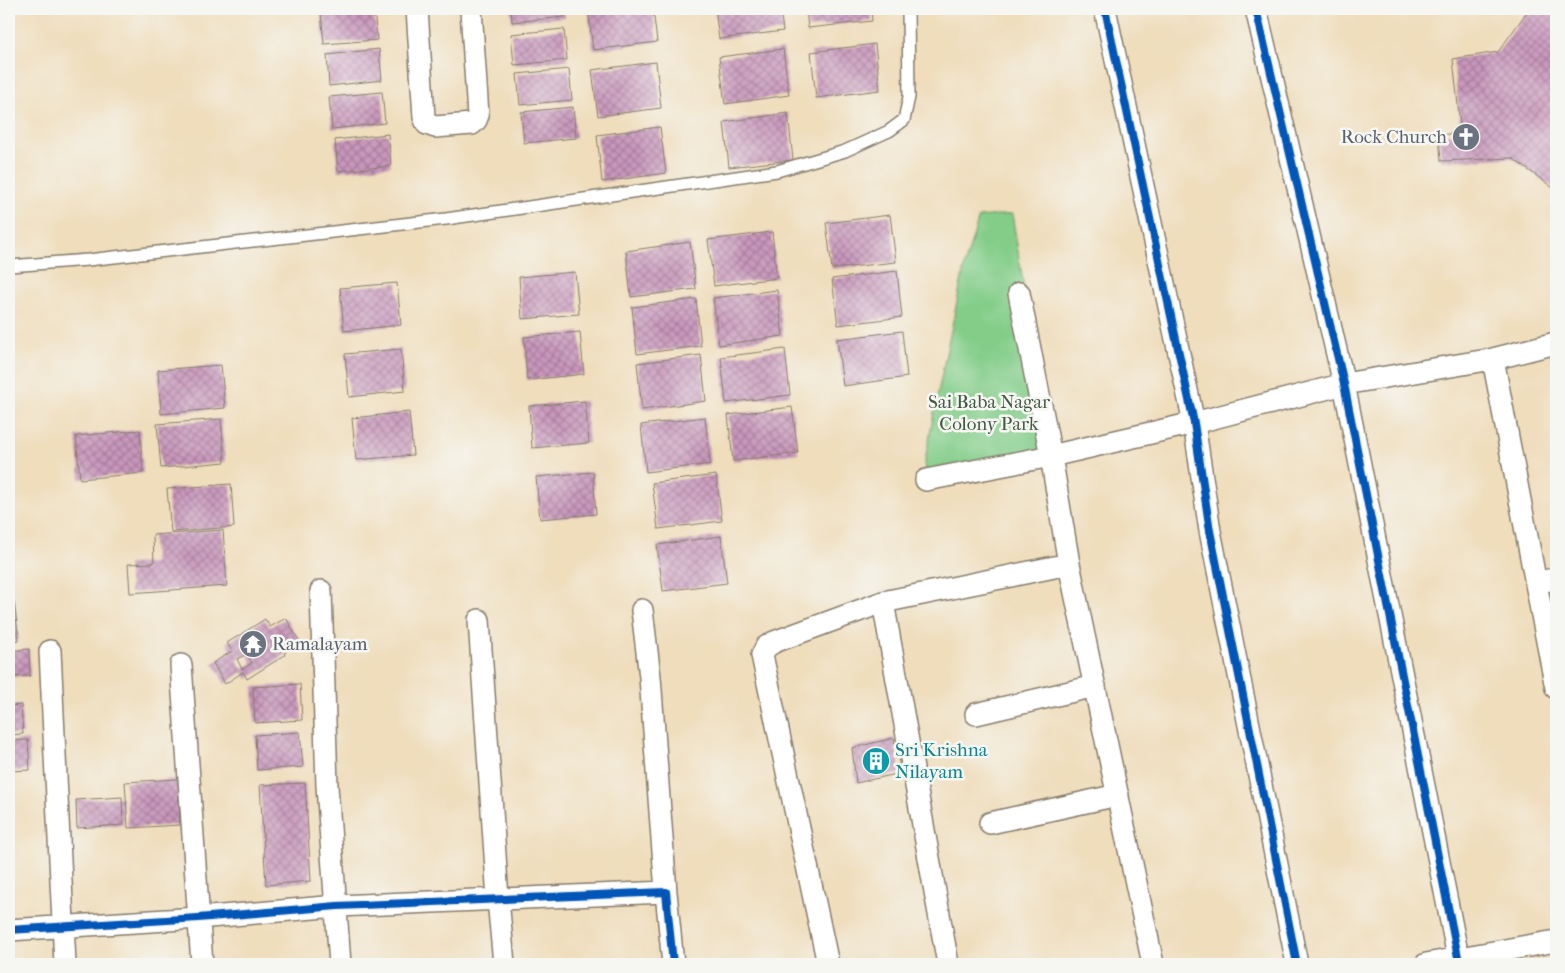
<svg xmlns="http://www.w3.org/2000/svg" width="1565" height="973" font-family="'IM FELL French Canon',serif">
  <defs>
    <pattern id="building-cross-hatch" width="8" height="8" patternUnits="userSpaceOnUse" patternTransform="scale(1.25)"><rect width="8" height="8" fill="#c997bc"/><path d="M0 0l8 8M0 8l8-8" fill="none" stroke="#a27a98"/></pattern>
  </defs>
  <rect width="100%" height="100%" fill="#f6f6f2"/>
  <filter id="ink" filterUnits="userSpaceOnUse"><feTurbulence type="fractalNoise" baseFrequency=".02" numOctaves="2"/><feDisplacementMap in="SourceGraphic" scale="10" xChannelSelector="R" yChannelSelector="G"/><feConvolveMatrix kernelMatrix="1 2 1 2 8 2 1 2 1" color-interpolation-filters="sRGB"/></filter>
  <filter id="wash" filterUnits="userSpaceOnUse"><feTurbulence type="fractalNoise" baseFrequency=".0096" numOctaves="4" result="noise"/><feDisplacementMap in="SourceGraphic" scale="20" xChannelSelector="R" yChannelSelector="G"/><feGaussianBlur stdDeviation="1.12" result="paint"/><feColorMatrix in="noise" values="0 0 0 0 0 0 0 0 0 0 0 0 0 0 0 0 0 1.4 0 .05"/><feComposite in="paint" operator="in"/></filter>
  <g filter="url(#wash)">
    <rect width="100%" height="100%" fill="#efddbb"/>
    <path fill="#83cd89" stroke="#507452" d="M1012 214 1051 456 926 480 925 460 936 402 965 263 979 217Z"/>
    <g id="blocks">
      <path fill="url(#building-cross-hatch)" fill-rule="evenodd" d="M366 9H374L377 40 324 44 321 13Z
        M511 9H564L565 17 512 22Z
        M588 9H653L657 42 593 50Z
        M715 9H780L783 31 719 39Z
        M806 9H871L872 21 808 28Z
        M1529 9H1556V190L1512 158 1441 161 1439 135 1461 133 1453 59 1498 52Z
        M564 29 567 60 514 65 511 34Z
        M875 44 880 90 816 98 811 52Z
        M379 49 382 80 329 86 327 55Z
        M783 49 789 95 725 104 719 57Z
        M656 62 661 108 598 116 592 70Z
        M569 69 572 100 520 105 517 74Z
        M382 92 385 123 332 129 329 97Z
        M573 107 576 138 524 143 521 112Z
        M788 113 793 160 729 167 724 122Z
        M660 127 666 173 602 182 597 135Z
        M388 134 391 166 338 171 335 140Z
        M890 215 896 262 832 269 826 223Z
        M772 232 777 278 714 286 708 240Z
        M690 242 696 289 631 297 626 251Z
        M897 271 902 317 838 325 832 279Z
        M575 272 579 314 522 319 519 277Z
        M397 283 401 325 344 331 340 288Z
        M777 290 783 336 719 345 713 298Z
        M696 299 701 346 637 354 632 307Z
        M902 331 907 377 843 386 837 339Z
        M580 332 584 374 527 380 524 337Z
        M401 349 405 391 349 397 345 354Z
        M785 349 790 395 726 403 721 357Z
        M701 355 706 401 642 410 637 363Z
        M221 365 225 408 161 414 158 370Z
        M585 401 589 443 532 448 529 406Z
        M792 407 798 453 733 461 728 415Z
        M409 412 413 455 356 460 352 418Z
        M705 417 710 464 646 472 641 425Z
        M221 419 225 462 161 468 157 424Z
        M140 430 143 473 80 479 76 436Z
        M593 472 596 514 540 519 536 477Z
        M716 475 722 521 658 529 652 483Z
        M231 484 234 527 171 532 167 489Z
        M223 530 227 586 130 593 128 564 154 563 153 535Z
        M721 536 727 583 663 591 657 545Z
        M14 601 19 640 9 642V602Z
        M286 618 300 642 284 653 285 655 247 679 243 672 225 684 213 663 232 651 227 643 265 619 270 627ZM247 654 252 663 242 669 237 659Z
        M29 649 30 676 9 677V651Z
        M300 684 302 720 255 723 253 687Z
        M21 705 23 734 9 735V706Z
        M300 732 303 767 257 770 255 735Z
        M894 738 901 773 856 783 852 748Z
        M28 740 30 770 9 771V741Z
        M178 779 180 825 128 828 125 782Z
        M305 783 311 881 266 885 260 785Z
        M122 797 123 825 77 828 76 800Z"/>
    </g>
  </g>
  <g filter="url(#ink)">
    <use href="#blocks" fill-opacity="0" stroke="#867c6c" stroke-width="1"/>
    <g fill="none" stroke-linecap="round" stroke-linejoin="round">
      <defs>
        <path id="lane" d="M9 266 88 260 446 219 777 171 845 151 889 131 904 120 909 97 908 9"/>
        <path id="street" d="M417 9 424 117 427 124 435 127 472 124 476 120 478 115 471 9
          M1105 9 1194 423 1210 531 1297 964
          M1256 9 1344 384 1458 957
          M1019 293 1051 456 1069 564 1153 964
          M1493 359 1556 688
          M926 480 1051 456 1194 423 1344 384 1493 359 1556 343
          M1536 582 1556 579
          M321 591 327 786 340 964
          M883 602 948 964
          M642 610 650 677 666 892
          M479 620 498 899 504 964
          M50 651 65 964
          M181 665 202 964
          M976 714 1095 686
          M990 823 1118 795
          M9 930 198 918 337 906 666 892 673 964
          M828 964 762 655 766 647 774 642 883 602 1069 564
          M1426 964 1556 941"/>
      </defs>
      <use href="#lane" stroke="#867c6c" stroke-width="14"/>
      <use href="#street" stroke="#867c6c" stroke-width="24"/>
      <use href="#lane" stroke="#fff" stroke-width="11"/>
      <use href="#street" stroke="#fff" stroke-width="21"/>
      <defs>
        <path id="cycleway" d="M1105 9 1194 423 1210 531 1297 964
          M1256 9 1344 384 1458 957
          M9 930 198 918 337 906 666 892 673 964"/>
      </defs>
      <use href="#cycleway" stroke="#f6f6f2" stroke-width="11"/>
      <use href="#cycleway" stroke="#0057b8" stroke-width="8"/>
    </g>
  </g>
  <defs>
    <symbol id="church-disc" viewBox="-11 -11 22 22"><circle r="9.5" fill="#6b7280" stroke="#f6f6f2"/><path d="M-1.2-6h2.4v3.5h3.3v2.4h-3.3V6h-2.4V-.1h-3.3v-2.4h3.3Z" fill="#fff"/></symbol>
    <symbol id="temple-disc" viewBox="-11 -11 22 22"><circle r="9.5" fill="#6b7280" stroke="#f6f6f2"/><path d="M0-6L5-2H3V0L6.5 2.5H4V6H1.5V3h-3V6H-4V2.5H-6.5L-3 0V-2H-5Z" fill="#fff"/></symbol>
    <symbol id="building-disc" viewBox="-11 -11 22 22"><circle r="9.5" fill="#0f9aa8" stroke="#f6f6f2"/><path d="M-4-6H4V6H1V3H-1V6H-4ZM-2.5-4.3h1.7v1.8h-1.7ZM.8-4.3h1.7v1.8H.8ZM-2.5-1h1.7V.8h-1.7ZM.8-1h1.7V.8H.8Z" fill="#fff"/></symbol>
  </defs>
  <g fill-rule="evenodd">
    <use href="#church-disc" x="1450" y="121" width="32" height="32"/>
    <use href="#temple-disc" x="237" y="628" width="32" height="32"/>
    <use href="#building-disc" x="860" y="745" width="32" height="32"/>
  </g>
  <g text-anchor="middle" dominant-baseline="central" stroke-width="5" stroke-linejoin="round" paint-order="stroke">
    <g font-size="19" fill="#5b616d" stroke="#f6f6f2" text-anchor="end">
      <text x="1447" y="137">Rock Church</text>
      <text x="272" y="644" text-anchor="start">Ramalayam</text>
    </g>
    <g font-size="19" fill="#405a42" stroke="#f6f6f2">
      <text x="989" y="402">Sai Baba Nagar<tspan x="989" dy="22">Colony Park</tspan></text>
    </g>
    <g font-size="19" fill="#0d838f" stroke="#f6f6f2" text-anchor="start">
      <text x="895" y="750">Sri Krishna<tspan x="895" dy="22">Nilayam</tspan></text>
    </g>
  </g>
  <rect width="1565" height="973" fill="none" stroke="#f6f6f2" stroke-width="30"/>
</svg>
